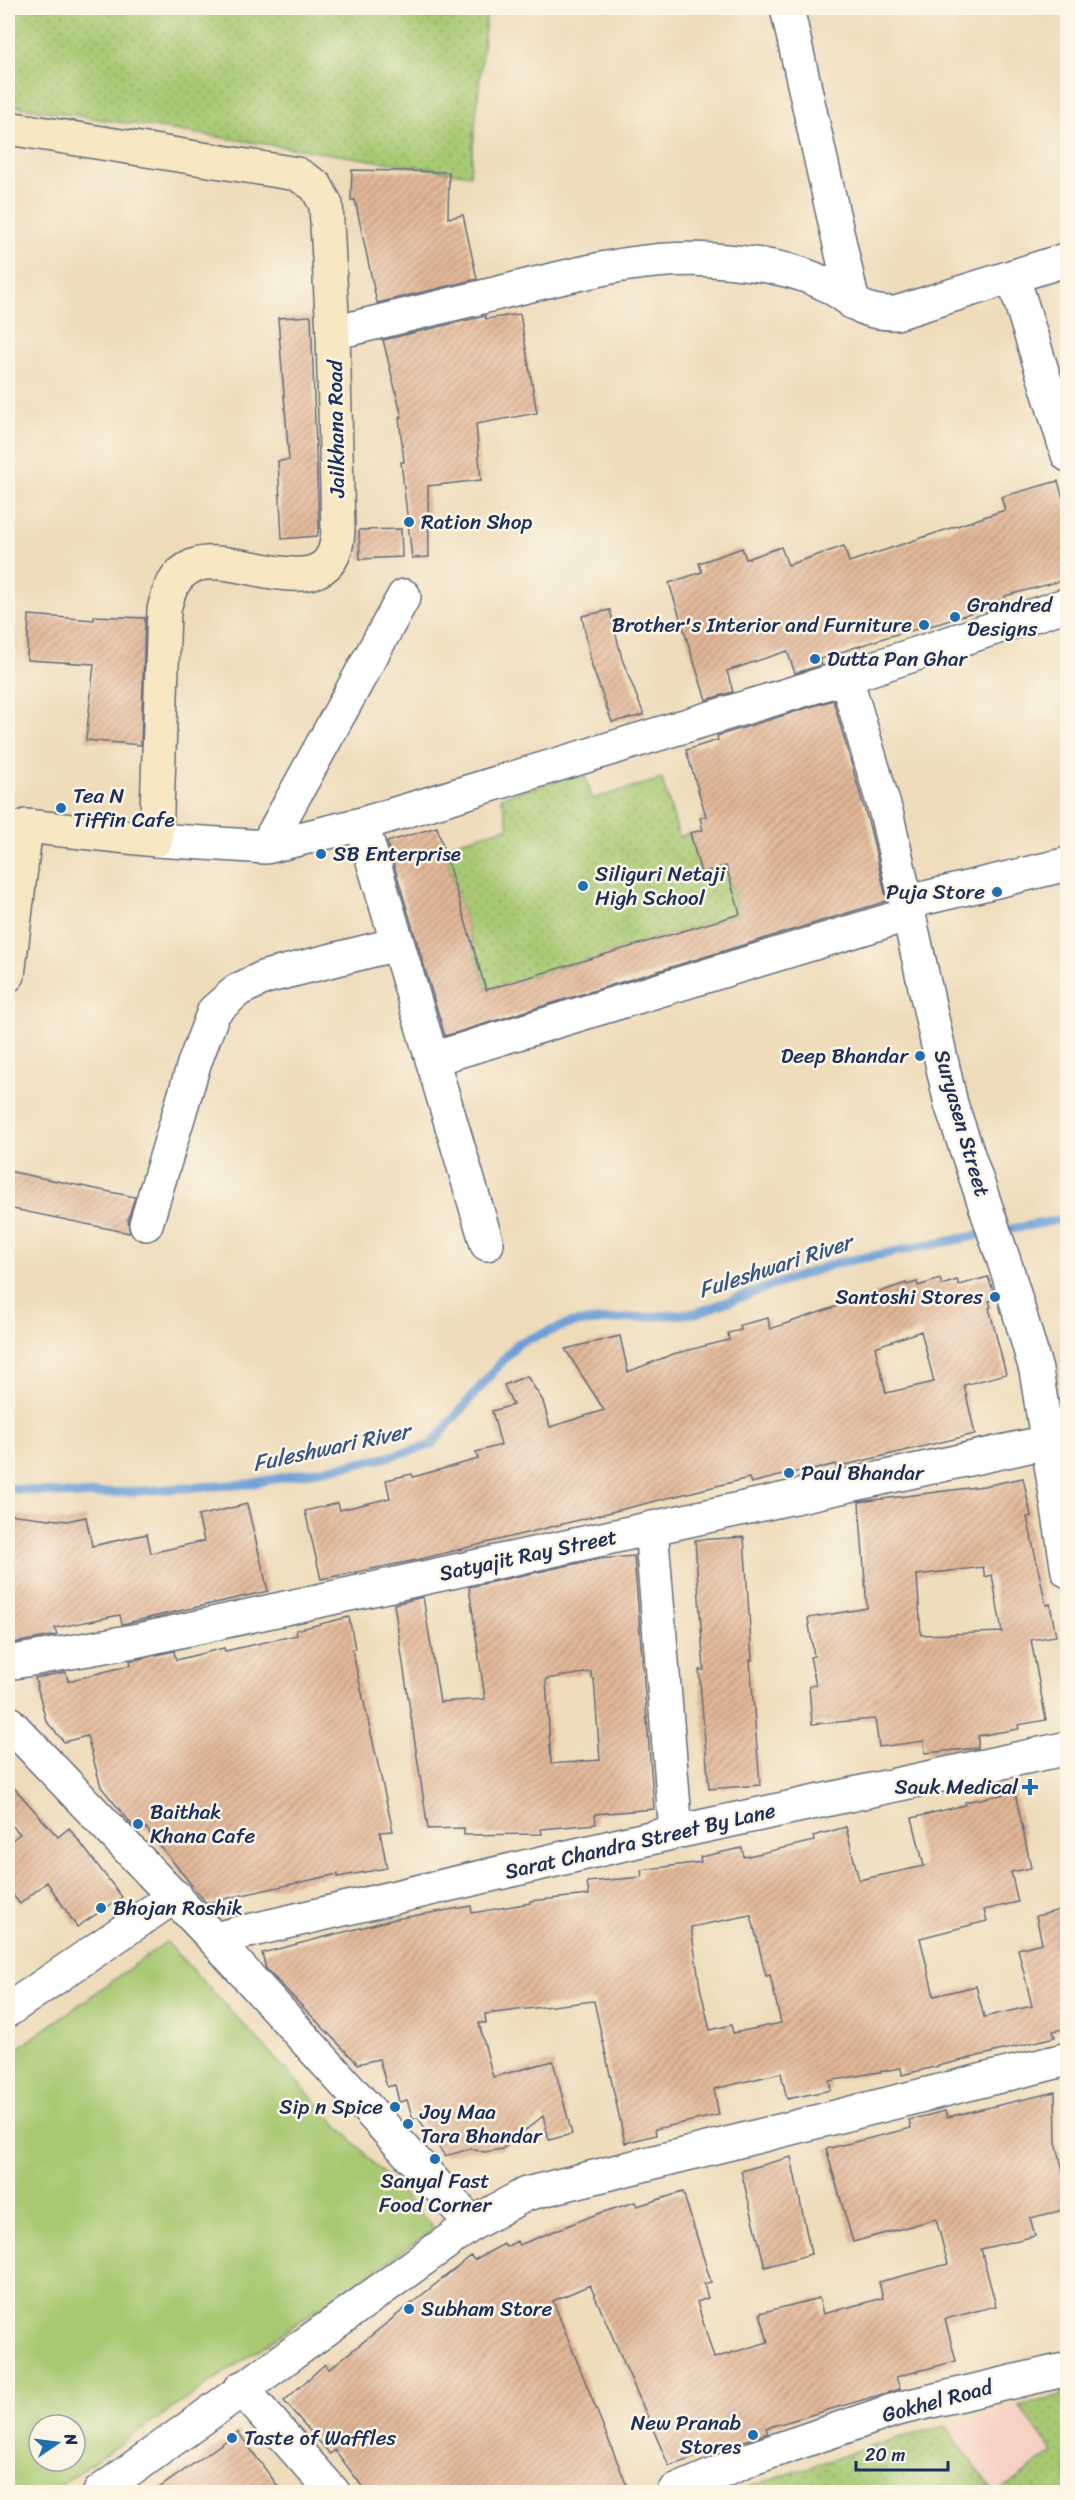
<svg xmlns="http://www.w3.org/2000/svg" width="1075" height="2500" font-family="Sriracha,sans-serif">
  <defs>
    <pattern id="grass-dots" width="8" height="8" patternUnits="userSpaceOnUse" patternTransform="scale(1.5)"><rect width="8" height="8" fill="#a8c972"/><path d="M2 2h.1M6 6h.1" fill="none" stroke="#88a461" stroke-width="1.8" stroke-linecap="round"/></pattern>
    <pattern id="building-hatch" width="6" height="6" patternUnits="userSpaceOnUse" patternTransform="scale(1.5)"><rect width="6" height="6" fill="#e3b798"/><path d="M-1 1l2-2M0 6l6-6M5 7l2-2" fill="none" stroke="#b7957f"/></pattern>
  </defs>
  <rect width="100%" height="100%" fill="#fcf5e5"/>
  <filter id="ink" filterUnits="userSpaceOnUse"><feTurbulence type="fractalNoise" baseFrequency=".0167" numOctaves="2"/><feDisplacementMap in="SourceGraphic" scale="12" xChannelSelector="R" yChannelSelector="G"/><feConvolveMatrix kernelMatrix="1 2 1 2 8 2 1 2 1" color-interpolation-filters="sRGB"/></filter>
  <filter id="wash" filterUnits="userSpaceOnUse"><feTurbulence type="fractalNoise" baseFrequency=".008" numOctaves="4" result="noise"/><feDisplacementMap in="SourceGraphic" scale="24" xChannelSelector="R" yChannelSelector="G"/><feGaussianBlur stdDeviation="1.35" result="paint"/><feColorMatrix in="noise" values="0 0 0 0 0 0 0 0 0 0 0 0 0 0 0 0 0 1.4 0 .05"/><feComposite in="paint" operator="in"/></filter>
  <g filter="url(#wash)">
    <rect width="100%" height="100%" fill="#eedcba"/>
    <path fill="#f6d2c4" d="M1067 2394V2492H734L894 2439Z"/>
    <path fill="url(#grass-dots)" stroke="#627c68" stroke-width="1.5" d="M8 8H487L470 175 8 105Z
      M584 772 592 799 662 779 679 837 690 833 701 873 726 866 740 914 486 990 443 846 509 827 501 797Z
      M1067 2394V2492H999L1053 2452 1019 2406Z
      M945 2426 994 2492H734L894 2439Z"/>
    <path fill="#a8c972" stroke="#627c68" stroke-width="1.5" fill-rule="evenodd" d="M166 1942 435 2229 50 2492H8V2056ZM39 2425H75V2461H39Z"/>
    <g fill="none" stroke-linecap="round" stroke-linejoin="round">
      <path stroke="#6a9ed6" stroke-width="9" d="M8 1488 77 1495 248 1484 380 1459 431 1445 518 1343 572 1323 696 1313 836 1263 1068 1218"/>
    </g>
    <g id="blocks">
      <path fill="url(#building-hatch)" fill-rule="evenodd" d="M352 170 449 172 448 218 463 215 477 279 377 303 355 200H351Z
        M520 314 537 413 476 424 481 480 428 486 429 557 412 558 401 462H404L399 417H402L383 340 485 316 486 319Z
        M311 316 319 528 317 536 282 539 278 461 289 460 278 318Z
        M1058 481 1068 516V579L1005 596 1006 601 941 623 890 636 820 659 822 665 795 673 787 651 727 671 733 692 706 700 669 583 702 572 699 563 742 548 746 559 781 547 788 565 844 546 849 562 1005 510 1001 497Z
        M401 529 402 557 360 559 359 530Z
        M610 610 622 659 644 715 612 722 592 666 582 616Z
        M29 615 94 620V616L145 618 141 745 86 740 94 664 27 660Z
        M833 700 870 828 887 901 445 1036 387 842 437 827 486 990 740 914 726 866 701 873 690 833 703 830 700 818 706 816 686 750 718 740 717 736Z
        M8 1171 135 1197 128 1219 130 1233 8 1208Z
        M988 1277 996 1299 989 1301 991 1307 989 1308 1006 1374 964 1385 975 1434 837 1467 836 1464 809 1471 808 1469 751 1483 749 1478 417 1560 321 1579 305 1511 338 1503 340 1510 390 1498 386 1480 412 1474 413 1477 478 1459 476 1452 501 1445 492 1411 513 1405 504 1385 527 1376 543 1401 550 1427 604 1410 565 1349 620 1336 628 1372 673 1354 729 1340 728 1333 741 1330 740 1325 768 1318 770 1329 906 1283 907 1285 917 1282 918 1286 940 1279 942 1285 957 1280 959 1285ZM921 1331 934 1382 886 1393 875 1347Z
        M1023 1478 1031 1516 1027 1517 1046 1605 1050 1604 1056 1636 1031 1640 1046 1720 1018 1725 1019 1729 978 1736V1748L925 1753 924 1741 879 1747 875 1719 812 1724 809 1686 816 1685 810 1657 814 1656 808 1618 867 1608 859 1502 984 1486ZM983 1567 985 1577 992 1575 1002 1632 921 1635 917 1575Z
        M247 1504 268 1591 122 1624 120 1615 55 1628 57 1635 8 1644V1514L67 1521 86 1517 92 1546 147 1534 151 1553 204 1541 198 1516Z
        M744 1537 752 1660H750L760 1785 709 1789 699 1670H704L695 1540Z
        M634 1556 654 1809 595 1814 596 1824 541 1829 542 1834 464 1835V1828L428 1829 394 1604 423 1597 440 1702 485 1699 469 1587 598 1559ZM591 1672 592 1679H594L600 1760 551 1764 546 1679Z
        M349 1617 355 1648 352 1649 393 1831 380 1832 387 1868 338 1877V1874L206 1903 146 1828 137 1831 101 1787 87 1736 64 1742 46 1721 35 1678 66 1672 68 1681 131 1665 130 1661 174 1651 176 1660 224 1648 225 1651 297 1635 296 1630Z
        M8 1781 58 1837 69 1828 122 1897 77 1927 47 1882 20 1904 8 1889V1843L20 1834 8 1821Z
        M1015 1792 1031 1868 1011 1872 1018 1902 984 1910 987 1921 920 1938 934 1996 976 1986 984 2017 1032 2006 1018 1949 1042 1943 1036 1916 1068 1908V2028L1053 2031 1055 2037 902 2075 901 2068 829 2081 831 2090 787 2099 781 2073 714 2089 719 2115 655 2129 656 2135 625 2143 594 2001 485 2014 486 2023H479L493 2077 553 2061 572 2134 549 2140 543 2116 502 2149 485 2152 470 2149 445 2156 418 2118 413 2119 407 2100 399 2102 395 2085 387 2087 379 2059 358 2064 266 1969 262 1953 395 1919 471 1906 472 1913 530 1903V1901L589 1895 587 1882 642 1877 641 1870 701 1862 700 1857 742 1848 744 1857 814 1841 813 1836 846 1827 859 1880 924 1866 912 1818 965 1805V1802ZM751 1915 766 1976 770 1975 781 2023 733 2033 731 2025 710 2030 700 1987 691 1927Z
        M1055 2092 1056 2142 1068 2191V2209L1030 2218 1035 2236 981 2249 996 2306 945 2319 956 2361 896 2377 900 2389 766 2428 768 2433 669 2466 590 2285 553 2301 627 2486 611 2493H367L335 2450 330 2454 284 2401 325 2364 329 2369 471 2256 474 2260 504 2244 506 2247 517 2241 519 2245 597 2214 635 2202 637 2206 683 2192 711 2282 704 2284 708 2298 697 2302 714 2358 768 2342 760 2313 819 2298 823 2314 883 2298 879 2282 948 2264 936 2219 853 2242 826 2149 911 2128 909 2120 945 2111 947 2117Z
        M791 2157 811 2254 765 2267 741 2171Z
        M238 2432 283 2493H152L220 2445Z"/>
    </g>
  </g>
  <g filter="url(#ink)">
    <use href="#blocks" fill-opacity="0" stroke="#656c7e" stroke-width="1.5"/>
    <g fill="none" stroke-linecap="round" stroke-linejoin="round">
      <defs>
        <path id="street" d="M787 8 853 303
          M1013 277 1068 455
          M333 333C394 318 454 304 515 289 585 272 653 253 726 261 758 264 793 268 823 283 854 298 857 314 896 313L1068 259
          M846 677 887 816 951 1104 1008 1273 1036 1370 1068 1571
          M362 824 487 1244
          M156 840 266 847 362 824 846 677 1068 604
          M266 847 404 596
          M908 902 1068 864
          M432 1059 910 914
          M146 1224 194 1064 214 1011 238 990 265 977 397 944
          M651 1528 676 1832
          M8 1663 139 1640 1047 1442
          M8 1722 214 1939 472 2224
          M214 1939 676 1832 1068 1748
          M8 2010 175 1896
          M241 2388 333 2492
          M100 2492 472 2224 526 2194 1068 2059
          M674 2492 753 2458 897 2409 1068 2369"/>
        <path id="secondary" d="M8 128 297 174 316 186 326 205 333 333 338 530C335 615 237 548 193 566 174 574 168 592 164 610L156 840 26 826 8 975"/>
      </defs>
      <use href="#street" stroke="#656c7e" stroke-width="36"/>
      <use href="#secondary" stroke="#656c7e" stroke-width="36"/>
      <use href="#street" stroke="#fff" stroke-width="33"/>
      <use href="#secondary" stroke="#f7e8c3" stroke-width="33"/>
    </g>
  </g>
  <g fill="#1f6fb2" stroke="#fcf5e5" stroke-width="2">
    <circle cx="409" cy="522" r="6"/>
    <circle cx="955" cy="617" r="6"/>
    <circle cx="924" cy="625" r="6"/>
    <circle cx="815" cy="659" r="6"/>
    <circle cx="61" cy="808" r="6"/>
    <circle cx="321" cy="854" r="6"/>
    <circle cx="583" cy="886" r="6"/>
    <circle cx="997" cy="892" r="6"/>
    <circle cx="920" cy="1056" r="6"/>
    <circle cx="995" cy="1297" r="6"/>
    <circle cx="789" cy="1473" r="6"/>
    <path d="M1027 1778h6v6h6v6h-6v6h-6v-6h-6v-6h6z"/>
    <circle cx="138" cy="1824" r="6"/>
    <circle cx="101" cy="1908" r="6"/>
    <circle cx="395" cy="2107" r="6"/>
    <circle cx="408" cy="2124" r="6"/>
    <circle cx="435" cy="2159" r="6"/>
    <circle cx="409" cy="2309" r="6"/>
    <circle cx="753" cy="2435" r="6"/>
    <circle cx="232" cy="2438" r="6"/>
  </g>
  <g text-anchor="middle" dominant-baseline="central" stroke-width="5" stroke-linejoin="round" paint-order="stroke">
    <g font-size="21" fill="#1b2f5e" stroke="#fcf5e5">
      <text transform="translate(336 429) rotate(-91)">Jailkhana Road</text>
      <text transform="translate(962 1123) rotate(74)">Suryasen Street</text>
      <text transform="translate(528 1555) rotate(-12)">Satyajit Ray Street</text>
      <text transform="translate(640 1841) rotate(-13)">Sarat Chandra Street By Lane</text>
      <text transform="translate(937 2401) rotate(-15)">Gokhel Road</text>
    </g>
    <g font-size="21" fill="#1b2f5e" stroke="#fcf5e5" text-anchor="start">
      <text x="421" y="522">Ration Shop</text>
      <text x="967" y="605">Grandred<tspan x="967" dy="24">Designs</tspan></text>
      <text x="912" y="625" text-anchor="end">Brother's Interior and Furniture</text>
      <text x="827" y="659">Dutta Pan Ghar</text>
      <text x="73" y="796">Tea N<tspan x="73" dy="24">Tiffin Cafe</tspan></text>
      <text x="333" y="854">SB Enterprise</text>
      <text x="595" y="874">Siliguri Netaji<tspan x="595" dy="24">High School</tspan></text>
      <text x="985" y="892" text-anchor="end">Puja Store</text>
      <text x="908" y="1056" text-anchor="end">Deep Bhandar</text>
      <text x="983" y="1297" text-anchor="end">Santoshi Stores</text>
      <text x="801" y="1473">Paul Bhandar</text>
      <text x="1018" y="1787" text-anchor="end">Sauk Medical</text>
      <text x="150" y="1812">Baithak<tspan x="150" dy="24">Khana Cafe</tspan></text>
      <text x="113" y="1908">Bhojan Roshik</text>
      <text x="383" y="2107" text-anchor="end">Sip n Spice</text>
      <text x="420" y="2112">Joy Maa<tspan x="420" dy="24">Tara Bhandar</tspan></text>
      <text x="435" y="2181" text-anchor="middle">Sanyal Fast<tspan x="435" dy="24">Food Corner</tspan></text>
      <text x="421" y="2309">Subham Store</text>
      <text x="741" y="2423" text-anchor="end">New Pranab<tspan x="741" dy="24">Stores</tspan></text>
      <text x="244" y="2438">Taste of Waffles</text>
    </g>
    <g font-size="22" font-style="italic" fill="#375688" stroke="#fcf5e5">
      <text transform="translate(775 1266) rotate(-18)">Fuleshwari River</text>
      <text transform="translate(331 1447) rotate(-12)">Fuleshwari River</text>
    </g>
  </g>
  <rect width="1075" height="2500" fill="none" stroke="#fcf5e5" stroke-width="30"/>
  <g transform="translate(57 2443) rotate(76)"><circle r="28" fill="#fcf5e5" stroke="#a2a6af" stroke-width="1.5"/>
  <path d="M0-4.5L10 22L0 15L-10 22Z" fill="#1f6fb2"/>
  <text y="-9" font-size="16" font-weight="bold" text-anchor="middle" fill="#1b2f5e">N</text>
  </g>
  <path d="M856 2461v9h92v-9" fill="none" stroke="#1b2f5e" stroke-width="3"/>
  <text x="865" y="2461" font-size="18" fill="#1b2f5e" stroke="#fcf5e5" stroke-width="4.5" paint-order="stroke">20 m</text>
</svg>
